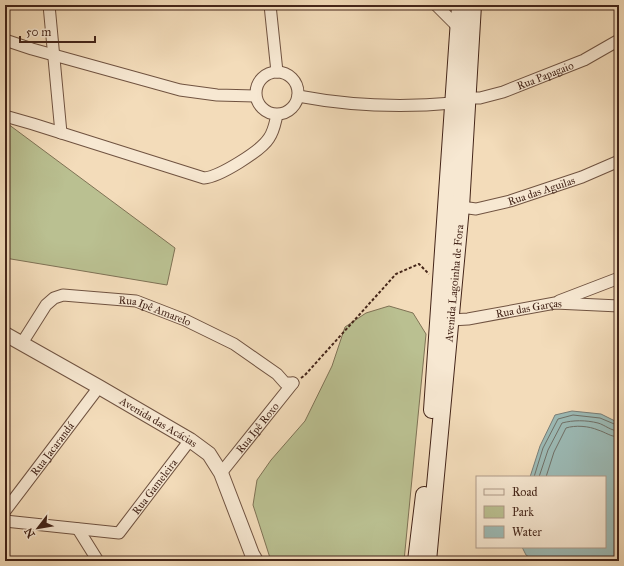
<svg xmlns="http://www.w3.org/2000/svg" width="624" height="566" font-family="'IM FELL Great Primer',serif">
  <rect width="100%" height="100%" fill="#f3dcba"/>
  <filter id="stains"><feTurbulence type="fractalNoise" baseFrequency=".005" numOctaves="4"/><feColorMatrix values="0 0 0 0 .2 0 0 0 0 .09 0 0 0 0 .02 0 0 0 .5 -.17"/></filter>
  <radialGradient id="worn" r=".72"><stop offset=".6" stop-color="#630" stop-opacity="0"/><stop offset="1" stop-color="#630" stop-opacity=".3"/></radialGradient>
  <path fill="#bac091" stroke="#7f7255" d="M8 124 175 248 167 285 5 258V125Z
    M389 306 413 313 426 334 404 561H271L253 505 257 480 271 460 305 421 332 366 345 327 366 313Z"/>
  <path fill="#9cbab5" stroke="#797e77" d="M572 411 601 414 619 423V558L611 561H535L526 555 522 547H605V477H530L540 446 555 415Z"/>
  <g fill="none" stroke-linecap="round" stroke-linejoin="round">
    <path stroke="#707067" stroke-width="1" d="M534 477 543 448 558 419 573 415 600 418 619 426
      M539 477 548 450 562 423C573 420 586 420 598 423 605 425 611 431 619 431
      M546 477 554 452 566 428C575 425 589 426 598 430 605 432 611 437 619 437"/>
    <defs>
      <g id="minor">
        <path d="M49 5 61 133"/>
        <path d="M270 5 277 72"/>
        <path d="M436 5 459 28"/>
        <path d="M5 40 32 49 180 90 217 95 255 96"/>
        <circle cx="277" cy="93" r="21"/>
        <path d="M298 96C351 106 399 108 453 103"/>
        <path id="s1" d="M467 98H480L503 92 584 60 619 40"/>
        <path d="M5 116 33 124 204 178C219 177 261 151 269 138 274 131 275 123 277 115"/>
        <path id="s2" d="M461 207 476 209 510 201 582 177 619 161"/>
        <path d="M559 301 619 278"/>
        <path id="s3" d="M443 319 451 320 468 319 555 303 619 306"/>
        <path id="s4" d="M22 343 46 305 54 298 63 295 136 301 185 320 234 344 277 374 285 383H293"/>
        <path id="s5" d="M221 473 293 383"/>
        <path id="s6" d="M5 511 99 387"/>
        <path id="s7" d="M5 521 119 533 190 440"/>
        <path d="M78 529 98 561"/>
      </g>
      <g id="tertiary">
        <path id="s8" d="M5 334 99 387 190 440 209 454 221 473 252 554 256 561"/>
      </g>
      <g id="secondary">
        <path d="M432 410 460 5"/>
        <path d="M416 561 424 495"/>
        <path id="s9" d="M428 561 461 207 473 5"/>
      </g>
    </defs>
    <use href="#minor" stroke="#705341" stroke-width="13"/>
    <use href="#tertiary" stroke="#705341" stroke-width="16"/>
    <use href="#secondary" stroke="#442519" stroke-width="18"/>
    <path stroke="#442519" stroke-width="2" stroke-dasharray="3 2" stroke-linecap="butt" d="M301 378 305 375 396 274 419 264 429 274"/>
    <use href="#minor" stroke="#f7e8d2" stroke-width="11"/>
    <use href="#tertiary" stroke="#f7e8d2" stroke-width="14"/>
    <use href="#secondary" stroke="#f7e8d2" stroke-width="16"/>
  </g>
  <g text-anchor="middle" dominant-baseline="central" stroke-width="3" stroke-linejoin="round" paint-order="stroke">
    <g font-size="11" fill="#442519" stroke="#f7e8d2">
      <text stroke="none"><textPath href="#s1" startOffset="82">Rua Papagaio</textPath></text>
      <text stroke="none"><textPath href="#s2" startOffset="83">Rua das Aguilas</textPath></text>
      <text stroke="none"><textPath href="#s9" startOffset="279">Avenida Lagoinha de Fora</textPath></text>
      <text stroke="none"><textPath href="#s3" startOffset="87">Rua das Garças</textPath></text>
      <text stroke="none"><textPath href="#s4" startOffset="159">Rua Ipê Amarelo</textPath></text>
      <text stroke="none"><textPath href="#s8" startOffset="177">Avenida das Acácias</textPath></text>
      <text stroke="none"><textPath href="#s5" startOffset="58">Rua Ipê Roxo</textPath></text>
      <text stroke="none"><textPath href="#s6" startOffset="78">Rua Jacarandá</textPath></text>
      <text stroke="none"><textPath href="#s7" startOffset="173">Rua Gameleira</textPath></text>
    </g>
  </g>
  <rect width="624" height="566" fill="none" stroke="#f3dcba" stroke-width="20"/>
  <rect x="6" y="6" width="612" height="554" fill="none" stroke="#442519" stroke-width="2"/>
  <rect x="10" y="10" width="604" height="546" fill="none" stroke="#442519"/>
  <rect x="476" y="476" width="130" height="72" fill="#f7e8d2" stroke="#af9a88"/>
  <rect x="484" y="489" width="20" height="6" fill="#f7e8d2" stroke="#af9a88"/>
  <text x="512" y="496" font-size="12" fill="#442519">Road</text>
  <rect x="484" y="506" width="20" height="12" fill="#bac091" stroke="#af9a88"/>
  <text x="512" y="516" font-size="12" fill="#442519">Park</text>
  <rect x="484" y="526" width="20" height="12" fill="#9cbab5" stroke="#af9a88"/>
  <text x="512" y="536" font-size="12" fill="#442519">Water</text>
  <g transform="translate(38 528) rotate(239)" stroke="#f7e8d2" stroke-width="3" paint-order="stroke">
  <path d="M0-3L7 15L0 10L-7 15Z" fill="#442519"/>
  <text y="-6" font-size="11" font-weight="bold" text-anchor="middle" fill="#442519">N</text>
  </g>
  <path d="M20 36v6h75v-6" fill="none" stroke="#442519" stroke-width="2"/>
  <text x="26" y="36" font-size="12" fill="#442519" stroke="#f7e8d2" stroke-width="3" paint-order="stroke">50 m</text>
  <rect width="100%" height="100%" filter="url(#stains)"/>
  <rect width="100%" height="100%" fill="url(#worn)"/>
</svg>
